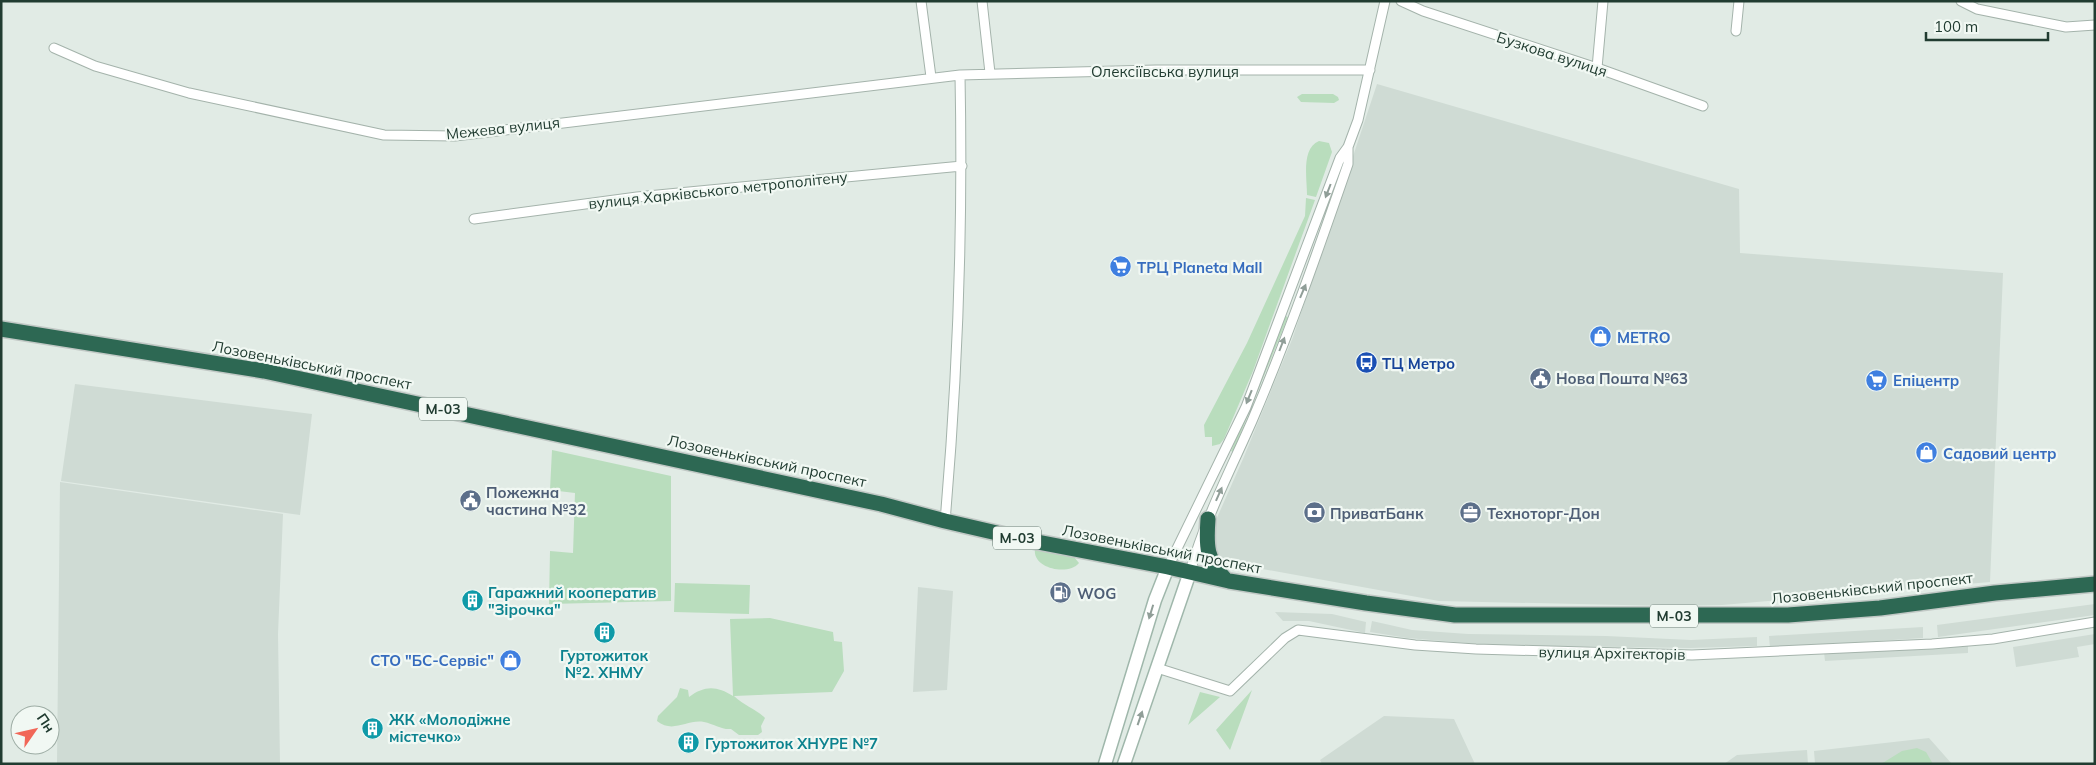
<svg xmlns="http://www.w3.org/2000/svg" width="2096" height="765" font-family="Mulish,sans-serif">
  <rect width="100%" height="100%" fill="#e1ebe5"/>
  <path fill="#cfdbd4" d="M1377 84 1739 189 1740 253 2003 273 1990 582 1722 605 1668 606 1439 601 1230 563 1221 559 1213 551 1212 529 1243 459 1293 337Z
    M75 384 312 414 300 515 61 481Z
    M60 482 283 514 278 634 280 764H57Z
    M918 587 953 591 947 690 913 692Z
    M2095 604V615L1938 637 1937 625Z
    M1275 612 1332 614 1366 622 1365 633 1309 621H1283Z
    M1372 621 1412 630 1468 634 1606 636 1691 640 1757 637V646L1690 648 1491 645 1407 638 1370 632Z
    M1923 627V638L1770 648 1769 636Z
    M2095 634V644L2077 647 2079 657 2016 667 2013 647Z
    M1968 644V653L1825 661 1824 652Z
    M1384 716 1454 719 1475 764H1322L1320 760Z
    M1929 738 1952 764H1815L1814 751Z
    M1807 750 1808 764H1724L1737 755Z"/>
  <path fill="#b9ddbd" d="M1302 94H1333L1338 97 1339 100 1334 103 1301 102 1297 97Z
    M1319 141 1329 143 1332 152 1316 197 1307 195C1307 179 1301 148 1319 141Z
    M1306 198 1315 200 1253 371 1224 439 1220 444 1212 446V437H1205L1204 425 1247 343 1305 216Z
    M1285 316 1288 317 1233 452 1231 451 1262 377Z
    M552 450 671 476V601L549 604 550 551 573 553 575 493 550 490Z
    M1040 548 1074 557 1079 563C1069 576 1032 569 1035 549Z
    M675 583 750 585 749 614 674 612Z
    M770 618 833 632 834 641 842 642 844 671 832 692 734 696C743 705 756 709 765 718L761 726 762 732 758 735H739L731 729C722 730 714 724 704 722 687 719 673 734 657 721L658 716 677 697 680 688 688 690 689 697C705 685 717 686 733 696L730 619Z
    M1252 690 1230 750 1216 730Z
    M1200 692 1220 697 1188 725Z
    M1917 748 1926 752 1933 764H1881L1902 751Z"/>
  <g fill="none" stroke-linecap="round" stroke-linejoin="round">
    <defs>
      <path id="street" d="M921 1 931 77
        M982 1 990 73
        M1401 1 1423 11 1597 68 1703 106
        M1961 1 1977 9 2066 27 2095 25
        M1736 31 1739 1
        M54 48 95 66 189 93 384 135 455 136 960 75 1156 70H1370
        M1597 68 1603 1
        M474 219 637 197 962 166
        M945 521C958 373 963 224 960 75
        M1168 567 1246 407 1340 158 1348 147 1358 120 1385 1
        M1190 572C1205 519 1230 471 1252 421 1288 337 1318 251 1348 164V147
        M1157 668 1230 691 1285 638 1298 630 1415 645 1476 649 1692 655 1932 644 1993 639 2095 622"/>
      <path id="secondary" d="M1105 764 1155 600 1168 567
        M1124 764 1190 572"/>
      <path id="highway" d="M1 329 264 371 881 504 945 521 1027 540 1168 567 1229 581 1366 603 1455 615H1788L1880 608 1995 593 2095 584
        M1208 519C1206 546 1206 560 1226 580"/>
    </defs>
    <use href="#street" stroke="#a4b3ab" stroke-width="11"/>
    <use href="#secondary" stroke="#9fb7ab" stroke-width="15"/>
    <use href="#highway" stroke="#c1c8c5" stroke-width="18"/>
    <use href="#street" stroke="#fff" stroke-width="9"/>
    <use href="#secondary" stroke="#fff" stroke-width="12"/>
    <use href="#highway" stroke="#2d6853" stroke-width="15"/>
  </g>
  <defs><path id="oneway-solid" d="M-6-.8H1V-3.2L6.5 0L1 3.2V.8H-6Z" transform="scale(1.25)"/></defs>
  <g fill="#909e98">
    <use href="#oneway-solid" transform="translate(1328 191) rotate(111)"/>
    <use href="#oneway-solid" transform="translate(1303 291) rotate(-67)"/>
    <use href="#oneway-solid" transform="translate(1282 344) rotate(-69)"/>
    <use href="#oneway-solid" transform="translate(1249 397) rotate(112)"/>
    <use href="#oneway-solid" transform="translate(1219 494) rotate(-66)"/>
    <use href="#oneway-solid" transform="translate(1151 612) rotate(107)"/>
    <use href="#oneway-solid" transform="translate(1140 718) rotate(-71)"/>
  </g>
  <defs>
    <symbol id="supermarket-disc" viewBox="-11 -11 22 22"><circle r="9.5" fill="#3f7fe0" stroke="#f1f8f3"/><path d="M-6-5.5h2.5l.6 2H6L4.5 2H-2.5L-4.4-4H-6ZM-1.5 3.2a1.3 1.3 0 1 0 .1 0ZM3 3.2a1.3 1.3 0 1 0 .1 0Z" fill="#fff"/></symbol>
    <symbol id="shop-disc" viewBox="-11 -11 22 22"><circle r="9.5" fill="#3f7fe0" stroke="#f1f8f3"/><path d="M-5-2.5h2.3a2.7 3.5 0 0 1 5.4 0H5L5.5 6h-11ZM-1.5-2.5h3a1.5 2.3 0 0 0-3 0Z" fill="#fff"/></symbol>
    <symbol id="bus-disc" viewBox="-11 -11 22 22"><circle r="9.5" fill="#1a4fb4" stroke="#f1f8f3"/><path d="M-5-6H5V4H4V6H2V4H-2V6H-4V4H-5ZM-3.5-4V0h7V-4ZM-3.5 1.2v1.5H-2V1.2ZM2 1.2v1.5H3.5V1.2Z" fill="#fff"/></symbol>
    <symbol id="civic-disc" viewBox="-11 -11 22 22"><circle r="9.5" fill="#5c6f8a" stroke="#f1f8f3"/><path d="M-.6-6.5H3V-4.5H.6V-3L4-1V1h2V6H-6V1h2V-1L-.6-3ZM-1.2 2.5V6h2.4V2.5Z" fill="#fff"/></symbol>
    <symbol id="bank-disc" viewBox="-11 -11 22 22"><circle r="9.5" fill="#5c6f8a" stroke="#f1f8f3"/><path d="M-6-4H6V4H-6ZM0-2.3a2.3 2.3 0 1 0 0 4.6a2.3 2.3 0 1 0 0-4.6Z" fill="#fff"/></symbol>
    <symbol id="office-disc" viewBox="-11 -11 22 22"><circle r="9.5" fill="#5c6f8a" stroke="#f1f8f3"/><path d="M-6-3h4V-5.5h4V-3h4V5H-6ZM-1-4.5V-3h2v-1.5ZM-6 0V1H6V0Z" fill="#fff"/></symbol>
    <symbol id="fuel-disc" viewBox="-11 -11 22 22"><circle r="9.5" fill="#5c6f8a" stroke="#f1f8f3"/><path d="M-5.5-6h7V0h2V4h1.3V-2.5L3-4.5l.8-.8L6-3V5H2.5V1h-1V6h-7ZM-4.2-4.7v3.2H.2V-4.7Z" fill="#fff"/></symbol>
    <symbol id="building-disc" viewBox="-11 -11 22 22"><circle r="9.5" fill="#0f9aa8" stroke="#f1f8f3"/><path d="M-4-6H4V6H1V3H-1V6H-4ZM-2.5-4.3h1.7v1.8h-1.7ZM.8-4.3h1.7v1.8H.8ZM-2.5-1h1.7V.8h-1.7ZM.8-1h1.7V.8H.8Z" fill="#fff"/></symbol>
  </defs>
  <g fill-rule="evenodd">
    <use href="#supermarket-disc" x="1108" y="254" width="25" height="25"/>
    <use href="#shop-disc" x="1588" y="324" width="25" height="25"/>
    <use href="#bus-disc" x="1354" y="350" width="25" height="25"/>
    <use href="#civic-disc" x="1528" y="366" width="25" height="25"/>
    <use href="#supermarket-disc" x="1864" y="368" width="25" height="25"/>
    <use href="#shop-disc" x="1914" y="440" width="25" height="25"/>
    <use href="#civic-disc" x="458" y="488" width="25" height="25"/>
    <use href="#bank-disc" x="1302" y="500" width="25" height="25"/>
    <use href="#office-disc" x="1458" y="500" width="25" height="25"/>
    <use href="#fuel-disc" x="1048" y="580" width="25" height="25"/>
    <use href="#building-disc" x="460" y="588" width="25" height="25"/>
    <use href="#building-disc" x="592" y="620" width="25" height="25"/>
    <use href="#shop-disc" x="498" y="648" width="25" height="25"/>
    <use href="#building-disc" x="360" y="716" width="25" height="25"/>
    <use href="#building-disc" x="676" y="730" width="25" height="25"/>
  </g>
  <g text-anchor="middle" dominant-baseline="central" stroke-width="4.5" stroke-linejoin="round" paint-order="stroke">
    <g fill="#f1f8f3" stroke="#5f746b" stroke-width="1">
      <rect x="419" y="397.5" width="48" height="23" rx="4"/>
      <rect x="993" y="526.5" width="48" height="23" rx="4"/>
      <rect x="1650" y="604.5" width="48" height="23" rx="4"/>
    </g>
    <g font-size="14" font-weight="bold" fill="#213c31">
      <text x="443" y="409">М-03</text>
      <text x="1017" y="538">М-03</text>
      <text x="1674" y="616">М-03</text>
    </g>
    <g font-size="15" fill="#213c31" stroke="#f1f8f3">
      <text transform="translate(1552 54) rotate(18)">Бузкова вулиця</text>
      <text x="1165" y="71">Олексіївська вулиця</text>
      <text transform="translate(503 128) rotate(-6)">Межева вулиця</text>
      <text transform="translate(718 190) rotate(-6)">вулиця Харківського метрополітену</text>
      <text transform="translate(312 365) rotate(11)">Лозовеньківський проспект</text>
      <text transform="translate(767 461) rotate(12)">Лозовеньківський проспект</text>
      <text transform="translate(1162 549) rotate(11)">Лозовеньківський проспект</text>
      <text transform="translate(1872 588) rotate(-6)">Лозовеньківський проспект</text>
      <text transform="translate(1612 653) rotate(1)">вулиця Архітекторів</text>
    </g>
    <g font-size="15" font-weight="bold" fill="#366cbe" stroke="#f1f8f3" text-anchor="start">
      <text x="1137" y="267">ТРЦ Planeta Mall</text>
      <text x="1617" y="337">METRO</text>
      <text x="1893" y="380">Епіцентр</text>
      <text x="1943" y="453">Садовий центр</text>
      <text x="494" y="660" text-anchor="end">СТО "БС-Сервіс"</text>
    </g>
    <g font-size="15" font-weight="bold" fill="#164399" stroke="#f1f8f3" text-anchor="start">
      <text x="1382" y="363">ТЦ Метро</text>
    </g>
    <g font-size="15" font-weight="bold" fill="#4e5e75" stroke="#f1f8f3" text-anchor="start">
      <text x="1556" y="378">Нова Пошта №63</text>
      <text x="486" y="492">Пожежна<tspan x="486" dy="17">частина №32</tspan></text>
      <text x="1330" y="513">ПриватБанк</text>
      <text x="1487" y="513">Техноторг-Дон</text>
      <text x="1077" y="593">WOG</text>
    </g>
    <g font-size="15" font-weight="bold" fill="#0d838f" stroke="#f1f8f3" text-anchor="start">
      <text x="488" y="592">Гаражний кооператив<tspan x="488" dy="17">"Зірочка"</tspan></text>
      <text x="604" y="655" text-anchor="middle">Гуртожиток<tspan x="604" dy="17">№2. ХНМУ</tspan></text>
      <text x="389" y="719">ЖК «Молодіжне<tspan x="389" dy="17">містечко»</tspan></text>
      <text x="705" y="743">Гуртожиток ХНУРЕ №7</text>
    </g>
  </g>
  <rect width="2096" height="765" fill="none" stroke="#213c31" stroke-width="5"/>
  <g transform="translate(35 730) rotate(56)"><circle r="24" fill="#f1f8f3" stroke="#9eada5"/>
  <path d="M0-4L9 19L0 12L-9 19Z" fill="#f16758"/>
  <text y="-8" font-size="14" font-weight="bold" text-anchor="middle" fill="#213c31">Пн</text>
  </g>
  <path d="M1926 32v8h122v-8" fill="none" stroke="#213c31" stroke-width="2.5"/>
  <text x="1934" y="32" font-size="15" fill="#213c31" stroke="#f1f8f3" stroke-width="4" paint-order="stroke">100 m</text>
</svg>
